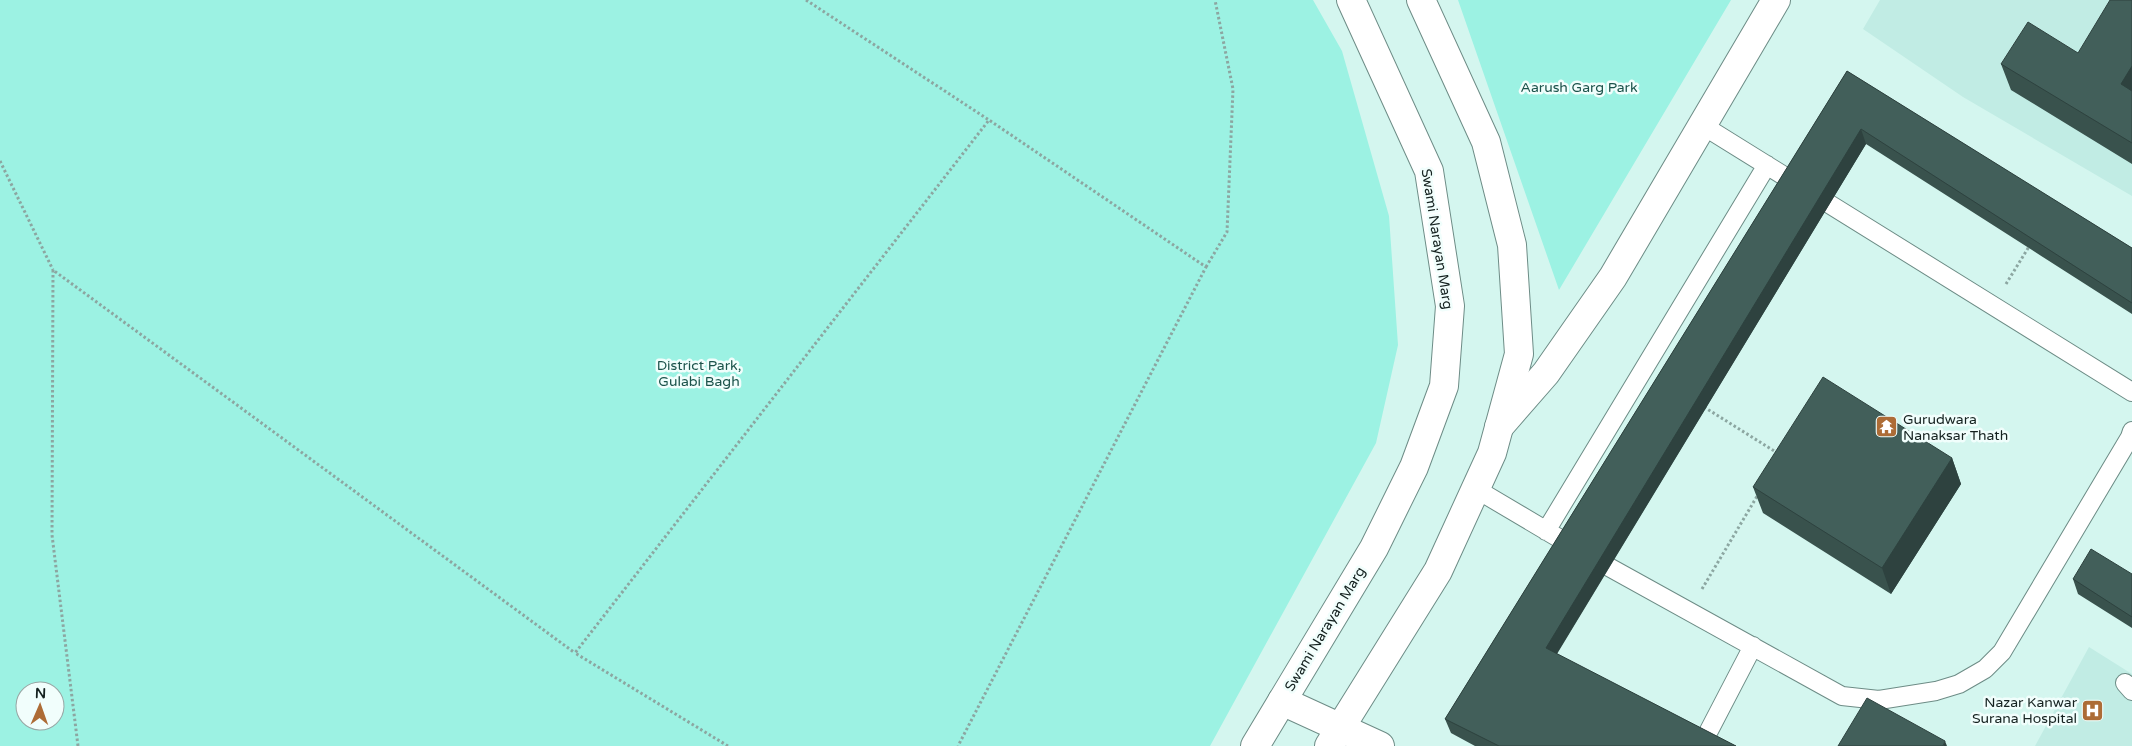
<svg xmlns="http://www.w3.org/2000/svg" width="2132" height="746" font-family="'Varela Round',sans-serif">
  <rect width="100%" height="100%" fill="#d4f6ef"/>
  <path fill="#c1ece4" d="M1880 0H2132V196L1963 97 1863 29Z
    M2089 647 2132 674V746H2035Z"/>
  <path fill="#9cf2e3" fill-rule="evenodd" d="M0 0H1313L1342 51 1389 216 1398 345 1376 443 1210 746H0ZM25 691H55V721H25Z
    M1458 0H1731L1559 290Z"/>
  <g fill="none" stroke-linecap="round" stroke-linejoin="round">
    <defs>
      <path id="lane" d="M1702 125 2132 392
        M1476 489 1589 556 1842 696 1879 700 1936 691 1959 684 1985 669 2002 652 2130 437 2132 431
        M1546 531 1767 165
        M2125 683 2132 691
        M1701 746 1753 646"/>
      <path id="street" d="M1499 427 1546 373 1613 277 1776 0
        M1282 701 1380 746"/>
      <path id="secondary" d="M1255 746 1374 548 1414 467 1444 386 1450 306 1429 171 1351 0
        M1329 746 1438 571 1492 453 1519 354 1512 245 1486 142 1421 0"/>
    </defs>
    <use href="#lane" stroke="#6d8c86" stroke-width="20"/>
    <use href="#street" stroke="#6d8c86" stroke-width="30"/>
    <use href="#secondary" stroke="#6d8c86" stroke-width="30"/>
    <path stroke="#8ca6a1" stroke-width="3" stroke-dasharray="2.5 2.5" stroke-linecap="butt" d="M806 0 989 120
      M0 161 53 270
      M1206 267 1227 232 1233 89 1215 0
      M2006 284 2030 245
      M1704 407 1779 454
      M1702 589 1759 493
      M78 746 52 535 53 270 575 653
      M728 746 575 653 989 120 1206 267 958 746"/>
    <use href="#lane" stroke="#fff" stroke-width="18"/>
    <use href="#street" stroke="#fff" stroke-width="28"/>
    <use href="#secondary" stroke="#fff" stroke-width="28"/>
  </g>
  <path fill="#39524d" d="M2132 0V164L2011 90 2001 64 2078 53Z
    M1847 71 2132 248V314L1866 144 1557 654 1736 746H1475L1451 733 1445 719Z
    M1952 458 1961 484 1891 594 1763 513 1753 487Z
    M2132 574V628L2078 594 2073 579Z"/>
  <path fill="#2e423f" d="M2132 66V108L2121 84Z
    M1861 129 1866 144 1551 663 1546 648Z
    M1952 458 1961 484 1891 594 1882 568Z
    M1945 741 1947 746H1943Z"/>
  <path fill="#425f5a" stroke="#2e423f" d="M2110 0H2132V66L2121 84 2132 91V143L2001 64 2028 22 2078 53Z
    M1847 71 2132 248V303L1861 129 1546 648 1736 746H1499L1445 719Z
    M1823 377 1952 458 1882 568 1753 487Z
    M2091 549 2132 574V617L2073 579Z
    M1867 698 1945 741 1943 746H1838Z"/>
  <defs>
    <symbol id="temple-square" viewBox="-11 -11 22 22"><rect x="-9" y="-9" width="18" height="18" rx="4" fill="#ad6c36" stroke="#f1fefc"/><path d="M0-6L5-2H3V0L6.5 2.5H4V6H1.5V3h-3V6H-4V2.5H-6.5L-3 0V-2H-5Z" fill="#fff"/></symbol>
    <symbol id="hospital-square" viewBox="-11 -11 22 22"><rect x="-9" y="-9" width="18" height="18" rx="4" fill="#ad6c36" stroke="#f1fefc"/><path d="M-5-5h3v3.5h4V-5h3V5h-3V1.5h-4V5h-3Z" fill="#fff"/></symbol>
  </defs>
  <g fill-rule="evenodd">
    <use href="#temple-square" x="1874" y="414" width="25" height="25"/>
    <use href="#hospital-square" x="2080" y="698" width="25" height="25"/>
  </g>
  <g text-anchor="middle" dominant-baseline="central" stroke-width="5" stroke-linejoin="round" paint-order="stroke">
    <g font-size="14" fill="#1b534b" stroke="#f1fefc">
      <text x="1579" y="87">Aarush Garg Park</text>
      <text x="699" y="365">District Park,<tspan x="699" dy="16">Gulabi Bagh</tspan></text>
    </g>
    <g font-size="14" fill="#152220" stroke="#f1fefc">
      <text transform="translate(1437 239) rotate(81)">Swami Narayan Marg</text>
      <text transform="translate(1325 629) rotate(-59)">Swami Narayan Marg</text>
    </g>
    <g font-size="14" fill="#152220" stroke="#f1fefc" text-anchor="start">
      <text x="1903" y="419">Gurudwara<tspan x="1903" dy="16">Nanaksar Thath</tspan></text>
      <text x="2077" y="702" text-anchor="end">Nazar Kanwar<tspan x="2077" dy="16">Surana Hospital</tspan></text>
    </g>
  </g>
  <g transform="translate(40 706) rotate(2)"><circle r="24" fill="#f1fefc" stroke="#99a6a4"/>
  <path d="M0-4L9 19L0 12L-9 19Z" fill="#ad6c36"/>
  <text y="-8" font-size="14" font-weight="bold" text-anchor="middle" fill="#152220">N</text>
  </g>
</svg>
